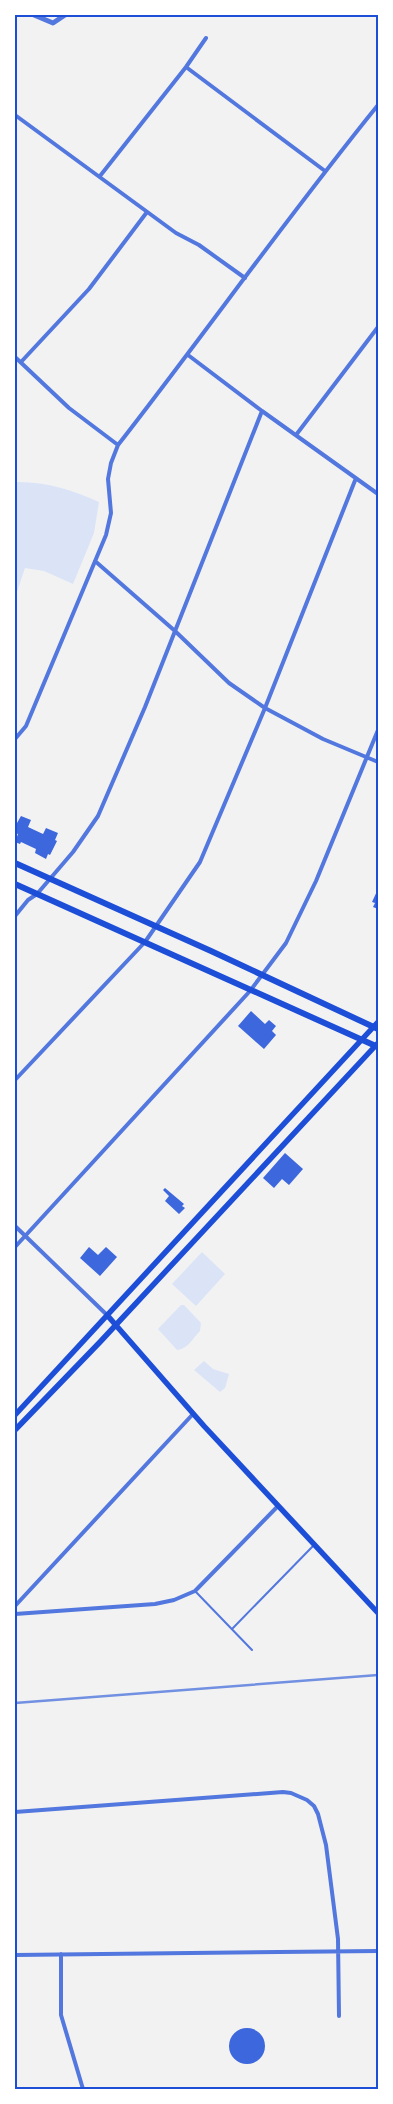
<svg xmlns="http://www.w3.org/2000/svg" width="393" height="2104" font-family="Karla,sans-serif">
  <rect width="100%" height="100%" fill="#f2f2f2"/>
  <path fill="#dbe4f7" d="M15 482C43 481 74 490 99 502L94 533 73 584 44 571 25 568 15 598Z
    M202 1252 225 1274 196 1306 172 1284Z
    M181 1305H184L201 1323 200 1331C193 1338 188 1349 177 1350L158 1329Z
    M204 1361 213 1369 229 1374 225 1388 220 1392 194 1370Z"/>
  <path fill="#3d67dc" d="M21 816 31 820 28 827 43 834 46 828 58 833 55 840 57 841 50 855 48 854 46 859 35 853 36 849 21 842 20 844 15 842 18 834 15 833V822L17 823Z
    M378 889V909L373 907 375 903 372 902Z
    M251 1011 265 1024 269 1020 276 1026 272 1031 276 1035 264 1049 238 1026Z
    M285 1153 303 1169 289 1185 282 1179 274 1188 263 1178Z
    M165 1188 184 1204 182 1206 185 1208 179 1214 165 1201 169 1196 163 1190Z
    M89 1247 98 1255 106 1247 117 1257 100 1276 80 1258Z
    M229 2046a18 18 0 1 1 36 0a18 18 0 1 1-36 0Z"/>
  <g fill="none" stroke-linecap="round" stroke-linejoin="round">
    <path stroke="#5277de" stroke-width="2" d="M195 1591 252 1650
      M232 1629 314 1545"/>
    <path stroke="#5277de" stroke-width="4" d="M186 67 325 171
      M15 115 176 233 199 245 245 278
      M100 176 186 67 206 38
      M188 355 262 411 378 494
      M15 357 69 408 118 445
      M21 362 89 289 147 212
      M296 435 378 327
      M95 561 175 631 229 683 265 708 323 739 378 762
      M15 739 26 726 106 535 111 513 108 479 111 463 118 445C206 332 288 216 378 105
      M15 916 28 900 37 894 73 852 98 816 145 707 262 411
      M15 1080 145 942 200 862 265 708 356 478
      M15 1226 107 1315
      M15 1247 250 991 286 943 316 881 378 730
      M15 1606 193 1414
      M15 1614 155 1604 174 1600 195 1591 278 1506
      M15 1812 283 1792 291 1793 307 1800 314 1806 318 1814 326 1845 338 1939 339 2016
      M61 1954V2015L83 2089
      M15 1955 378 1951"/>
    <path stroke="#5277de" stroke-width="5" d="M34 15 53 23 65 15"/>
    <path stroke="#1d4ed8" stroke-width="5.5" d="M107 1315 204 1426 378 1613
      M15 1415 378 1022
      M15 1430 100 1342 378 1043"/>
    <path stroke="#1d4ed8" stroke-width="6" d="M15 863 211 951 378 1029
      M15 884 378 1047"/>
    <path stroke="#7290e2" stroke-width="2.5" d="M15 1703 378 1675"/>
  </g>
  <rect width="393" height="2104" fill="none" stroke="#ffffff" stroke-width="32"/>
  <rect x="16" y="16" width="361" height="2072" fill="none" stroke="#1d4ed8" stroke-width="2"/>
</svg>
